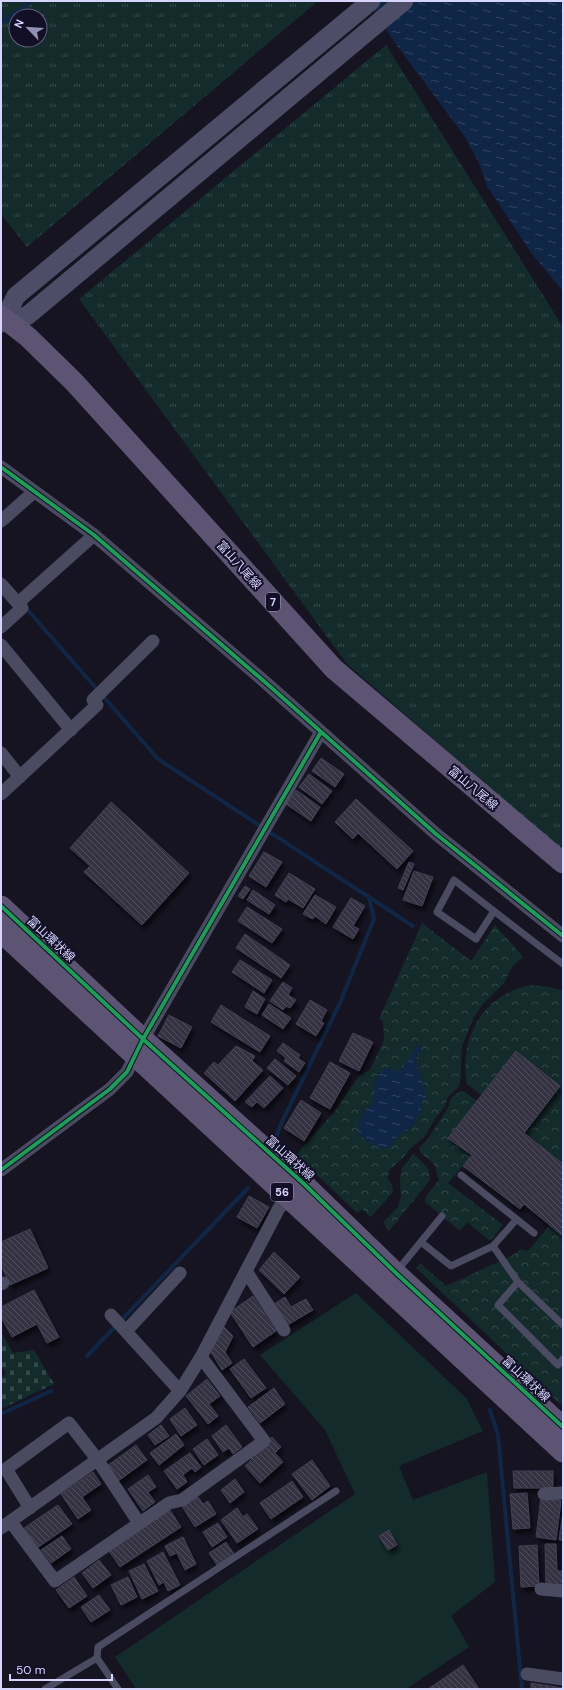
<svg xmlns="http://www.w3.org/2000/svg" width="564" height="1690" font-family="'DM Sans','Noto Sans JP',sans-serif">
  <defs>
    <pattern id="grass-tufts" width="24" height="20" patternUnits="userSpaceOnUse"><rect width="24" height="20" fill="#132b2b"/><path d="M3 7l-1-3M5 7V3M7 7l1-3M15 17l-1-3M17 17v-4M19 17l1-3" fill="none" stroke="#35494b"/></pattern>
    <pattern id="forest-crowns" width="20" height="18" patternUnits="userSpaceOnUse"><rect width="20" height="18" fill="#132b2b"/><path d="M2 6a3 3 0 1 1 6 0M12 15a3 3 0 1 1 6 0" fill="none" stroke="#35494b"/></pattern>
    <pattern id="cemetery-stones" width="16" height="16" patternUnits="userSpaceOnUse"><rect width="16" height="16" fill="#132b2b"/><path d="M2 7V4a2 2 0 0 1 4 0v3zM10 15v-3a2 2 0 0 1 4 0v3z" fill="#35494b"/></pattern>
    <pattern id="water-ripples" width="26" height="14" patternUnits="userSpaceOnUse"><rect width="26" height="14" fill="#102646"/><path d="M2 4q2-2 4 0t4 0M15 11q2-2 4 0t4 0" fill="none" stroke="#324562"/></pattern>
    <pattern id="building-back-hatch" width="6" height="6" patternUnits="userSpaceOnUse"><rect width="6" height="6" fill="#343243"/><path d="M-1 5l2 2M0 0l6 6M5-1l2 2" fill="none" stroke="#514f5f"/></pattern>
    <filter id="shadow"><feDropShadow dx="2.5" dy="4.5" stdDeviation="2" flood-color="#0009"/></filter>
  </defs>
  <rect width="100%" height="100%" fill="#161421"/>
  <path fill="url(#grass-tufts)" fill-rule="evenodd" d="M1 1H318L27 247 1 214ZM16 16H40V40H16Z
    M386 45 563 327V851L347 664 79 299Z"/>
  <path fill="url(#forest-crowns)" d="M422 923 471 961 495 925 523 957 512 967 504 983 483 1004 474 1017 462 1046 461 1061V1077L459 1086 448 1097 445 1106 435 1119 424 1137 411 1148 402 1159 390 1169 387 1178 392 1185 393 1192 371 1217 362 1209 357 1213 296 1155 334 1112 359 1076 370 1070 384 1040 383 1021 379 1019Z
    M530 985 550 987 563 991V1164L524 1133 560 1086 516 1051 481 1095 467 1084C459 1038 482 995 530 985Z
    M463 1091 477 1101 448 1137 472 1155 448 1183 503 1225 490 1241 467 1222 460 1231 425 1202 426 1196 439 1180C437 1174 436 1167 432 1162 427 1157 420 1155 419 1148L427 1140 448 1108 451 1098 459 1092Z
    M413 1154C422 1161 431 1168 430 1180L389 1231 383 1222 397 1208 401 1197 400 1179 402 1168Z
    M550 1225 563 1236V1404L561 1405 416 1268 420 1263 446 1286 513 1255 521 1249 528 1251Z"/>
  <path fill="url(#cemetery-stones)" d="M1 1332 13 1353 34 1350 54 1384 1 1409V1378L6 1374 1 1366Z"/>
  <path fill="#132b2b" d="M356 1293 466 1398 483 1431 399 1466 413 1500 487 1472 495 1582 451 1616 469 1647 406 1689H136L115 1657 355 1494 325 1430 260 1355Z"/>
  <path fill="url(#water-ripples)" d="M368 1H563V291L532 254 487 186 480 165 465 137 395 43Z
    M418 1044 421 1049 415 1061 422 1081 426 1097 421 1105V1111L413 1127 397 1136 391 1146 386 1149C372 1147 370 1141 359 1135 358 1127 359 1120 363 1113 367 1108 371 1107 373 1099 377 1086 370 1075 388 1067L393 1070 399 1071 409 1060Z"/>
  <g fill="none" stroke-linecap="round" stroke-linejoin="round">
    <path stroke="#102646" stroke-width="4" d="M1 23 32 1
      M25 607 158 759 413 926
      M276 1138 280 1126 339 1005 374 919 369 897
      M87 1356 248 1188
      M490 1410 498 1435 522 1689
      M1 1414 51 1391"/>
  </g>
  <path fill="url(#building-back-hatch)" stroke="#423f54" filter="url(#shadow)" d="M321 758 344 774 335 787 312 771Z
    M309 774 332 791 322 804 299 787Z
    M296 790 320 807 311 821 286 804Z
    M356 799 413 851 397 869 358 833 353 839 335 822Z
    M111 802 189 873 142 925 84 872 90 866 70 848Z
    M264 852 282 862 266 887 249 876Z
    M409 862 414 864 403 890 398 888Z
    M414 871 433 877 422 906 403 900Z
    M289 873 315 889 303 908 288 899 286 902 275 895Z
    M245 886 250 889 243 899 238 896Z
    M253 890 275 905 269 914 247 900Z
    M315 895 336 907 326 924 315 916 313 919 303 914Z
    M351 898 365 906 353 926 359 929 353 939 333 927Z
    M247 907 282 929 272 943 238 921Z
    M245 934 290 965 281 978 236 948Z
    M240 960 272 980 264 993 232 972Z
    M283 982 292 988 288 995 296 1000 290 1008 286 1006 283 1010 270 1001Z
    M253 991 265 999 257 1014 245 1007Z
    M310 1000 327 1010 321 1021 324 1023 316 1036 296 1024Z
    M269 1004 291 1018 283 1029 262 1015Z
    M221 1005 270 1036 260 1052 211 1022Z
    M169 1015 192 1027 181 1048 158 1036Z
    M353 1033 373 1042 359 1071 339 1061Z
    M283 1043 300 1055 298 1058 305 1063 299 1072 284 1061 286 1058 277 1051Z
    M236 1046 255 1056 252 1061 263 1070 235 1101 204 1073 214 1062 218 1065Z
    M516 1051 560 1086 524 1133 563 1164V1236L524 1204 520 1209 463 1166 472 1155 448 1138Z
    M275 1059 296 1076 288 1085 267 1068Z
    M330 1062 350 1073 330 1109 310 1098Z
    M270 1076 283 1088 264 1108 257 1102 252 1107 245 1102Z
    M301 1100 321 1113 304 1141 284 1128Z
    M249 1196 269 1207 257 1228 237 1217Z
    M30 1229 48 1268 10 1285 1 1265V1242Z
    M274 1252 300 1277 284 1294 259 1270Z
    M34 1290 59 1337 47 1343 37 1324 12 1337 1 1317V1307Z
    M253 1296 276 1331 253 1347 230 1312Z
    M285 1297 291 1307 306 1299 313 1310 284 1327 271 1306Z
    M224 1327 233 1336 225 1352 232 1363 222 1370 211 1352Z
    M244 1359 266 1388 251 1398 230 1369Z
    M207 1379 220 1396 209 1404 218 1416 208 1424 186 1396Z
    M274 1388 285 1404 260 1423 248 1407Z
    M185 1408 197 1425 181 1436 170 1419Z
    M161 1425 169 1436 155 1445 148 1435Z
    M226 1425 242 1447 233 1454 229 1448 223 1452 212 1436Z
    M176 1434 184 1445 159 1465 150 1453Z
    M272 1437 281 1447 275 1453 283 1462 260 1483 245 1466 252 1459 250 1457Z
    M207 1439 218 1455 204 1465 193 1449Z
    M136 1445 147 1460 118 1481 107 1466Z
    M190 1453 201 1467 195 1472 192 1468 183 1475 187 1482 177 1489 164 1471Z
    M312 1460 330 1486 312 1500 292 1474Z
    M513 1471H553V1488H514Z
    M93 1472 101 1484 82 1497 91 1510 78 1519 61 1494Z
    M148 1475 156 1487 148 1492 155 1502 143 1511 128 1489Z
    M235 1479 244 1492 230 1503 221 1490Z
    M292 1481 303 1497 271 1519 260 1503Z
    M527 1493 530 1528 513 1529 510 1494Z
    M198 1497 203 1504 208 1501 216 1514 195 1527 182 1506Z
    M541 1498 561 1501 556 1540 536 1537Z
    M58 1505 72 1524 37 1548 24 1528Z
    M237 1508 243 1517 247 1514 258 1529 237 1543 221 1520Z
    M170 1510 181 1527 120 1567 109 1551Z
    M563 1512V1540H559Z
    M218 1523 227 1537 212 1547 203 1532Z
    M389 1530 397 1545 388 1550 379 1536Z
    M62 1536 71 1549 51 1563 41 1550Z
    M183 1537 196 1564 185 1570 177 1553 170 1556 165 1546Z
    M226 1542 234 1554 217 1565 209 1553Z
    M545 1544H556L557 1571H563V1587H546Z
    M537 1545 539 1586 521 1587 519 1546Z
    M163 1552 180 1585 168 1591 164 1582 159 1585 147 1561Z
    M99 1560 111 1575 93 1588 82 1573Z
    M144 1564 158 1591 142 1599 129 1571Z
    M74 1577 87 1596 69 1608 56 1590Z
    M128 1577 137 1597 121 1605 111 1585Z
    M99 1595 110 1610 91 1622 81 1607Z
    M463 1665 479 1689H428Z
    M531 1683 563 1688V1689H531Z"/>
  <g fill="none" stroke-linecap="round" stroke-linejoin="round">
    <path stroke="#4a4a61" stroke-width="7" d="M494 911 476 939 437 912 454 880C490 908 526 936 563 964
      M461 1175 534 1233
      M421 1242 451 1266 493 1246 518 1282 563 1325
      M493 1246 516 1220
      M397 1271 442 1216
      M518 1282 498 1305 558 1365 563 1359
      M97 1658 118 1689
      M45 1689 97 1658 98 1647 336 1491"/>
    <path stroke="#4a4a61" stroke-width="13" d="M1 467 94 535 265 682 436 834 563 936
      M1 521 34 492
      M1 584 22 608 1 627
      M18 603 94 535
      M1 645 71 730
      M1 753 20 777
      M1 794 97 705 93 700 153 641
      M1 1170 110 1089 127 1072 143 1039 321 732
      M246 1271 284 1330
      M1 1284 3 1283
      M111 1315 180 1391
      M126 1331 180 1273
      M544 1494 563 1493
      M30 1508 6 1469 69 1423 97 1459 139 1523
      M11 1522 55 1581 169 1503 182 1500 264 1441 201 1357
      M1 1528 156 1418 180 1391 201 1357 279 1208 293 1193
      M541 1589 563 1591
      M527 1674 563 1679"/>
    <path stroke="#4d4d67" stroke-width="19" d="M4 320 27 316 404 1
      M1 323 4 320 16 296 371 1"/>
    <path stroke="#5d5473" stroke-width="21" d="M1 316 28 337 74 382 334 669 563 863
      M1 906 143 1039 303 1183 396 1273 563 1427
      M1 932 563 1452"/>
    <defs>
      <path id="cycleway" d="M1 467 94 535 265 682 436 834 563 936
        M1 906 143 1039 303 1183 396 1273 563 1427
        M1 1170 110 1089 127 1072 143 1039 321 732"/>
    </defs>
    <use href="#cycleway" stroke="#120f26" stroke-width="6"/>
    <use href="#cycleway" stroke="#1a9f57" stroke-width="4"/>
  </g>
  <g text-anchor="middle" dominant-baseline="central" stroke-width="4" stroke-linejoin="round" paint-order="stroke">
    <g fill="#120f26" stroke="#9c9abd" stroke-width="1">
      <rect x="266" y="593" width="14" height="18" rx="3"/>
      <rect x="271" y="1183" width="22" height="18" rx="3"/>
    </g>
    <g font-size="11" font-weight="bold" fill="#d7d5fe">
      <text x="273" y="602">7</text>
      <text x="282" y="1192">56</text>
    </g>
    <g font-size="12" fill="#d7d5fe" stroke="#120f26">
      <text transform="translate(239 565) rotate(48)">富山八尾線</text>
      <text transform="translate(473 788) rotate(40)">富山八尾線</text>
      <text transform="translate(51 939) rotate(43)">富山環状線</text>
      <text transform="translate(290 1158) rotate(42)">富山環状線</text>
      <text transform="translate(526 1379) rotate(43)">富山環状線</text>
    </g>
  </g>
  <rect width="564" height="1690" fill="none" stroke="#d7d5fe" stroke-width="4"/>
  <g transform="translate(28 28) rotate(295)"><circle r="19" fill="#120f26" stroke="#615e7c"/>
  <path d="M0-3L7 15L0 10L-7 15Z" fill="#9391b1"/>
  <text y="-6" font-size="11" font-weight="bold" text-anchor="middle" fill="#d7d5fe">N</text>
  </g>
  <path d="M10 1674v6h102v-6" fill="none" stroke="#d7d5fe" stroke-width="2"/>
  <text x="16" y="1674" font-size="12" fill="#d7d5fe" stroke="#120f26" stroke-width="3" paint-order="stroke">50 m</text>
</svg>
